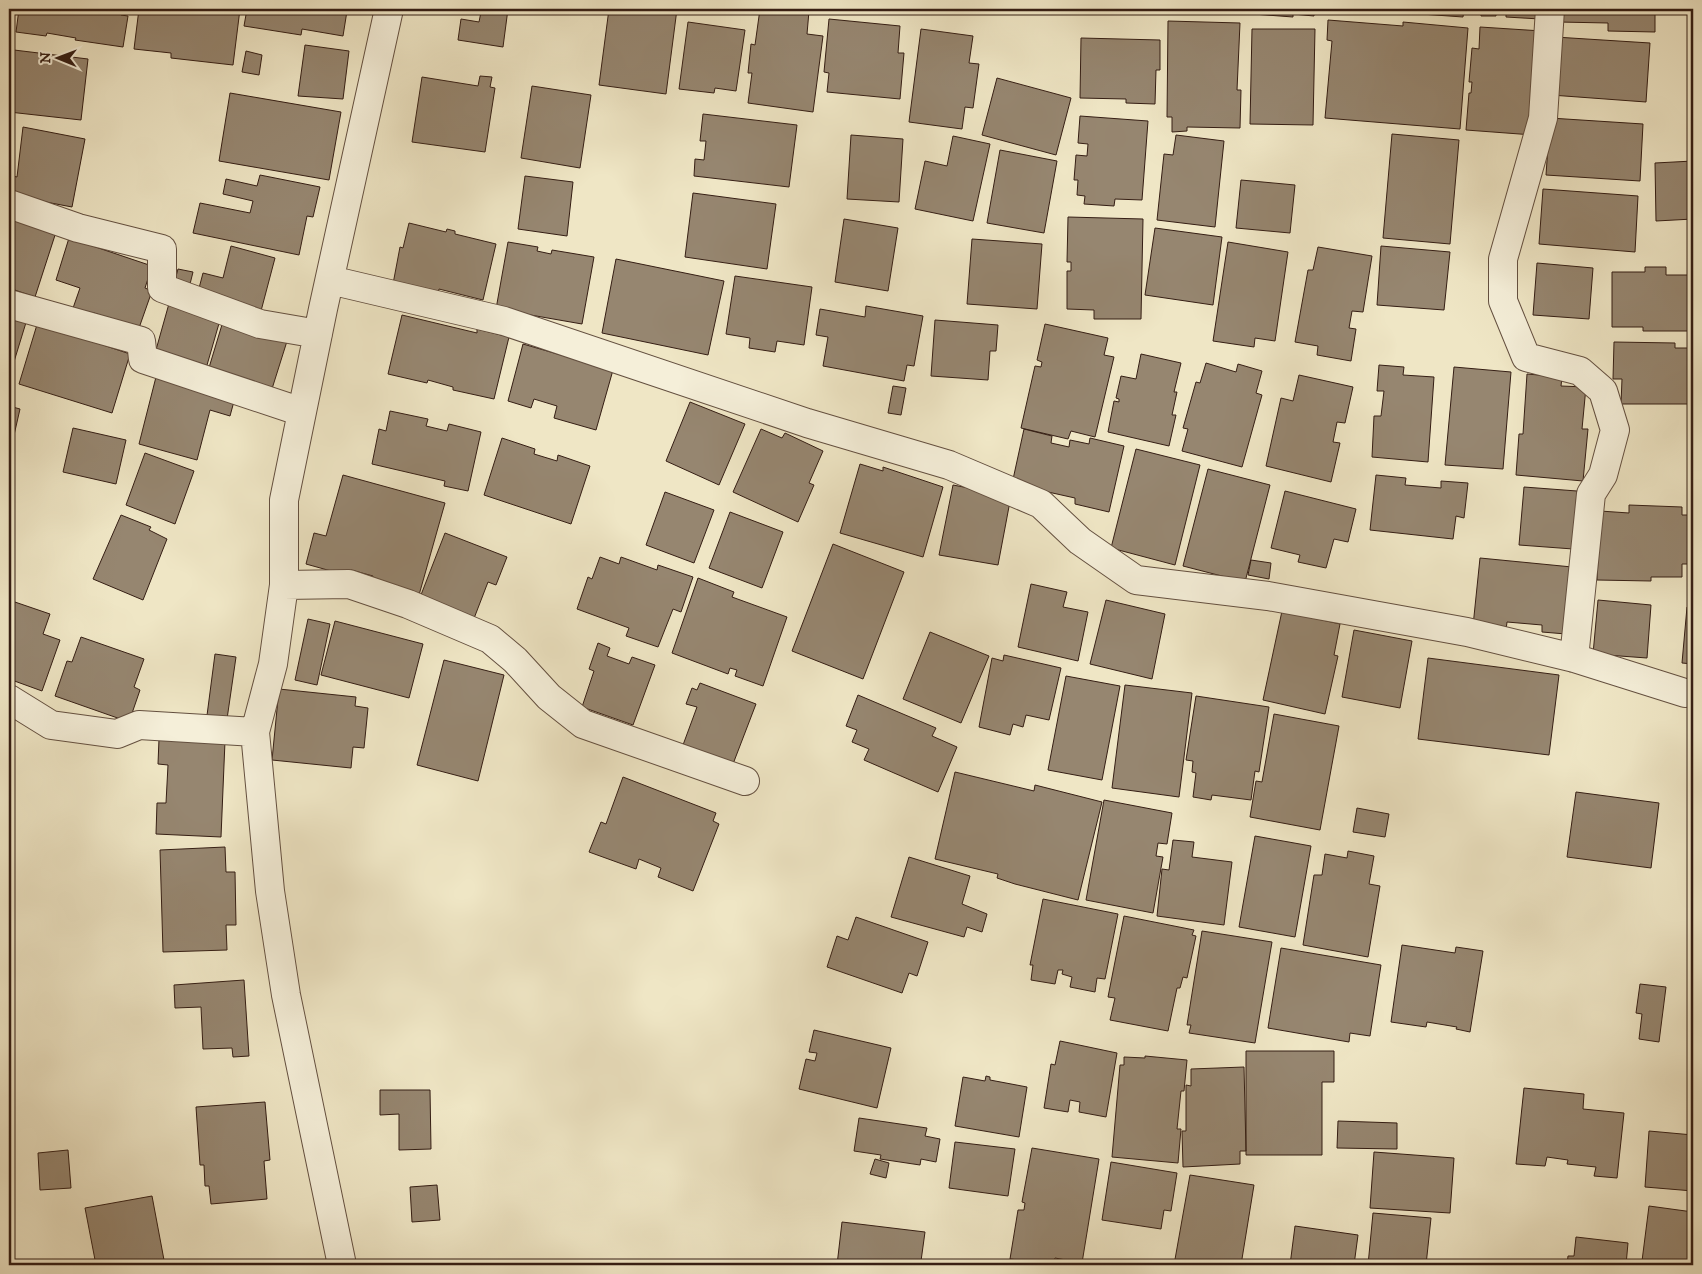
<svg xmlns="http://www.w3.org/2000/svg" width="1702" height="1274" font-family="'IM FELL DW Pica',serif">
  <rect width="100%" height="100%" fill="#efe6c5"/>
  <filter id="stains"><feTurbulence type="fractalNoise" baseFrequency=".004" numOctaves="4"/><feColorMatrix values="0 0 0 0 .2 0 0 0 0 .09 0 0 0 0 .02 0 0 0 .5 -.17"/></filter>
  <radialGradient id="worn" r=".72"><stop offset=".6" stop-color="#630" stop-opacity="0"/><stop offset="1" stop-color="#630" stop-opacity=".3"/></radialGradient>
  <path fill="#968670" stroke="#351e14" d="M19 9H122L121 15 128 16 123 47 75 40 76 38 47 33 46 36 16 32Z
    M139 9H240L233 65 171 58V53L134 49Z
    M247 9H358L357 13 347 11 343 36 302 29 301 35 244 26Z
    M463 9H508L503 47 458 40 461 19 479 22 481 12Z
    M609 9 649 12V9H677L666 94 599 85Z
    M760 9 809 11 807 34 823 36 813 112 748 103 752 73H748L751 44 755 45Z
    M1023 9H1060V14Z
    M1253 9H1314V16L1293 14V17L1253 14Z
    M1332 9H1399V11L1332 14Z
    M1407 9H1464L1463 17 1407 13Z
    M1481 9H1541L1540 19 1506 17V11L1496 10V16H1481Z
    M1559 9H1655V32L1608 31V23L1559 22Z
    M829 19 900 26 898 53H904L900 99 827 92 829 73 824 72Z
    M1328 20 1403 26V22L1468 28 1460 129 1325 118 1332 41 1327 40Z
    M1168 21 1240 23 1237 90H1241L1240 128 1187 127V131L1172 132V117H1167Z
    M688 22 745 30 736 91 715 88 714 93 679 89Z
    M1480 27 1542 31 1533 135 1466 130 1469 93H1471L1472 82H1469L1472 48 1479 49Z
    M921 29 973 36 969 63 979 64 973 108 965 107 962 129 909 122Z
    M1252 29H1315L1313 125 1250 124Z
    M1555 37 1650 43 1646 102 1551 95Z
    M1081 38 1160 40V70H1156L1155 104 1126 103V99L1080 98Z
    M305 45 349 51 343 99 298 96Z
    M14 50 88 59 81 120 9 112Z
    M246 51 262 55 259 75 242 72Z
    M480 76 492 77 490 87 495 88 485 152 412 142 422 77 478 86Z
    M997 78 1071 98 1056 155 982 135Z
    M532 86 591 95 580 168 521 158Z
    M230 93 341 112 329 180 219 161Z
    M703 114 797 125 789 187 694 176 695 159 704 160 706 141H700Z
    M1080 116 1148 121 1142 200 1115 199 1114 206 1084 204 1085 196 1077 195 1078 180H1074L1076 155 1087 156 1088 144 1078 143Z
    M1550 118 1643 124 1640 181 1546 175Z
    M23 127 85 139 72 207 9 195V175L17 177Z
    M1392 134 1459 140 1450 244 1383 238Z
    M851 135 903 139 899 202 847 199Z
    M1176 135 1224 141 1215 227 1157 220 1164 154 1173 155Z
    M953 136 990 144 973 221 915 209 925 161 947 166Z
    M1000 150 1057 161 1044 233 987 223Z
    M1693 161V219L1656 221 1655 163Z
    M260 175 320 187 313 217 307 216 299 255 193 233 200 203 250 213 253 201 223 194 226 179 257 186Z
    M525 176 573 182 567 236 518 229Z
    M1241 180 1295 185 1290 233 1236 228Z
    M1543 189 1638 196 1635 252 1539 244Z
    M693 193 776 204 767 269 685 257Z
    M9 213 57 229 35 297 9 288Z
    M1068 217 1143 219 1141 319H1094V310L1067 309V271H1071V262H1067Z
    M844 219 898 228 888 291 835 282Z
    M409 223 446 232 447 229 455 231V234L496 244 483 300 439 289 438 294 393 284 400 247 403 248Z
    M1155 228 1222 237 1213 305 1145 295Z
    M69 238 152 266 145 288 152 291 139 328 94 313 93 317 72 311 80 288 56 280Z
    M972 239 1042 244 1037 309 967 304Z
    M508 242 538 247 537 251 551 254 552 250 594 257 582 324 496 309Z
    M1228 242 1288 252 1275 341 1255 338 1254 347 1213 341Z
    M231 246 275 258 261 311 198 292 203 273 223 278Z
    M1381 246 1450 252 1444 310 1377 305Z
    M1318 247 1372 256 1363 312 1352 311 1349 328 1356 329 1351 361 1317 355 1318 346 1295 342 1308 270H1313Z
    M616 259 724 281 708 355 602 333Z
    M1537 263 1593 268 1589 319 1533 315Z
    M1645 267H1666V275H1693V331H1643V327H1612V272H1645Z
    M178 269 193 272 189 288 174 284Z
    M735 276 812 287 804 345 777 341 775 352 749 348 750 338 726 334Z
    M170 300 220 320 205 372 154 357Z
    M866 306 923 316 914 366 907 365 904 381 823 366 828 337 816 335 820 309 865 317Z
    M9 311 28 316 9 378Z
    M402 315 477 333V329L509 337 494 399 453 390V387L428 380 427 383 388 374Z
    M39 318 105 338 103 345 130 354 112 413 19 384Z
    M224 318 288 338 271 392 208 371Z
    M935 320 998 325 996 351H990L988 380 931 376Z
    M1045 324 1108 338 1104 355 1114 357 1095 437 1071 431 1068 439 1021 428 1035 366 1041 367 1042 362 1037 360Z
    M1614 342 1675 343V348H1693V404H1621L1622 379H1613Z
    M523 344 613 370 596 430 554 418 557 406 534 399 531 408 508 401Z
    M1141 354 1181 363 1174 392H1177L1172 415H1176L1169 446 1108 432 1114 401 1119 402V399L1116 398 1121 376 1136 379Z
    M1206 363 1236 372 1238 364 1262 371 1256 393 1262 395 1242 467 1182 451 1188 429 1183 428 1196 382 1200 383Z
    M1379 365 1404 367 1403 375 1434 377 1428 462 1372 457 1374 416H1381L1384 391H1377Z
    M1454 367 1511 372 1503 469 1445 465Z
    M157 373 236 394 230 416 210 410 197 460 139 444Z
    M1527 374 1562 377 1561 386 1586 387 1582 429H1588L1583 481 1516 475 1519 434H1523Z
    M1299 375 1353 387 1345 423 1337 422 1333 442 1340 443 1331 482 1266 466 1281 398 1293 401Z
    M893 386 906 388 901 415 888 413Z
    M690 402 745 424 719 485 666 461Z
    M9 406 20 409 9 457Z
    M390 411 428 419 426 426 447 431 449 424 481 432 468 491 444 486 445 481 372 464 379 429 386 431Z
    M73 428 126 440 116 484 63 472Z
    M761 429 782 438 785 433 823 451 809 483 814 485 798 522 733 492Z
    M1024 429 1052 436 1051 443 1069 447 1070 440 1089 444 1090 438 1124 446 1109 512 1075 504V498L1012 484Z
    M502 438 535 449 534 454 557 461 558 455 590 466 571 524 484 495Z
    M1136 449 1200 465 1175 565 1111 548Z
    M145 453 194 471 175 524 126 505Z
    M860 464 883 471V467L943 487 923 557 840 533Z
    M1208 469 1270 485 1245 582 1183 566Z
    M343 475 445 503 419 595 372 581 373 576 351 570 349 576 306 564 314 533 326 536Z
    M1376 475 1406 478 1405 485 1441 488V481L1468 483 1464 518 1456 516 1453 539 1370 530Z
    M953 485 1011 496 998 565 939 555Z
    M1524 487 1577 491 1573 549 1519 545Z
    M1285 491 1356 509 1348 542 1334 539 1326 568 1298 562 1300 555 1271 548Z
    M665 492 714 510 694 563 646 545Z
    M1629 505 1682 507V515H1693V564H1682V577H1651V581L1597 580 1600 511 1629 513Z
    M730 512 783 532 762 588 709 568Z
    M121 515 151 527 149 530 167 539 143 600 93 579Z
    M445 533 507 557 496 585 488 582 473 621 419 600Z
    M833 544 904 572 863 679 792 651Z
    M600 557 619 564 621 557 657 570 658 565 693 577 681 612 673 609 658 647 626 636 629 628 577 609 588 577 592 579Z
    M1480 558 1572 567 1566 634 1542 632V625L1507 622 1506 630 1473 626Z
    M1251 560 1271 563 1269 579 1248 575Z
    M698 578 734 592 732 597 787 617 763 686 735 676 737 670 730 668 728 674 672 653Z
    M1031 584 1067 592 1063 607 1088 612 1078 661 1018 647Z
    M9 600 50 614 43 634 60 640 42 691 9 679 11 672 9 671Z
    M1106 600 1165 614 1152 679 1090 664Z
    M1598 600 1651 605 1647 658 1593 654Z
    M1687 607H1693V664L1682 663Z
    M1282 611 1340 624 1334 655 1338 656 1325 714 1263 700Z
    M308 619 330 624 317 685 295 680Z
    M335 621 423 644 409 698 321 675Z
    M1354 630 1412 641 1400 708 1342 697Z
    M930 632 989 656 961 723 903 699Z
    M81 637 144 659 134 687 140 690 129 722 55 696 67 661 72 662Z
    M598 643 610 648 607 656 629 664 632 657 655 665 633 725 582 707 594 671 589 669Z
    M215 654 236 657 226 726 206 723Z
    M1004 655 1061 668 1049 720 1026 715 1023 727 1013 724 1010 735 979 727 992 658 1003 661Z
    M1428 658 1559 675 1549 755 1418 739Z
    M444 660 504 675 478 781 417 765Z
    M1066 676 1120 686 1102 780 1048 770Z
    M700 683 756 704 733 764 683 745 697 707 686 704 692 688 697 690Z
    M1125 685 1192 693 1179 797 1112 788Z
    M279 689 356 697 355 706 368 708 364 748 353 747 351 768 272 760Z
    M858 695 936 728 932 736 957 747 938 792 864 760 869 749 852 742 857 730 846 726Z
    M1196 696 1269 707 1259 772 1255 771 1251 800 1212 795 1211 800 1193 797 1196 773 1192 772 1193 761 1186 760Z
    M1274 714 1339 726 1320 830 1250 817 1256 781 1262 782Z
    M159 739 225 741 221 837 156 834 157 803H166L168 765 158 764Z
    M955 772 1034 791 1035 785 1102 802 1078 900 1015 884 997 878 998 874 935 859Z
    M623 777 716 813 713 821 719 824 693 891 658 877 661 868 639 859 636 869 589 852 601 822 606 824Z
    M1576 792 1659 803 1651 868 1567 857Z
    M1104 800 1172 813 1167 844 1158 843 1156 856 1163 857 1153 913 1086 900Z
    M1357 808 1389 814 1385 837 1353 832Z
    M1255 836 1311 846 1295 937 1239 927Z
    M1173 840 1194 842 1192 857 1232 862 1224 925 1157 916 1162 869 1169 870Z
    M225 847 226 872H235L236 925H226L227 950 163 952 160 850Z
    M1348 851 1374 856 1369 884 1380 886 1368 957 1303 945 1314 875H1322L1325 854 1347 858Z
    M909 857 970 876 962 904 987 914 982 932 967 927 964 937 891 917Z
    M1043 899 1118 914 1105 979 1097 978 1095 992 1070 987 1072 977 1062 974 1063 970H1058L1055 984 1031 980 1033 965H1030Z
    M1124 916 1194 930 1192 935 1196 936 1187 978 1183 977 1180 988H1177L1168 1031 1110 1020 1115 998 1108 997Z
    M856 917 928 942 917 976 909 973 902 993 827 967 837 936 848 940Z
    M1202 931 1272 942 1255 1043 1189 1033 1191 1025H1187Z
    M1402 945 1455 953 1456 947 1483 951 1470 1032 1456 1029 1457 1027 1427 1022 1426 1027 1391 1022Z
    M1281 948 1381 965 1370 1036 1350 1033 1349 1042 1268 1028Z
    M244 980 249 1056 233 1057 232 1048 203 1049 201 1007 175 1008 174 985Z
    M1640 984 1666 987 1659 1042 1639 1039 1642 1014 1636 1013Z
    M814 1030 891 1048 877 1108 799 1089 806 1059 815 1061 817 1053 809 1052Z
    M1060 1041 1117 1053 1106 1117 1079 1112 1080 1102 1070 1100 1068 1112 1044 1108 1051 1064 1055 1065Z
    M1246 1051H1334V1082H1322V1155H1246Z
    M1145 1056 1187 1060 1184 1091H1181L1177 1129H1181L1178 1163 1112 1157 1120 1065H1124V1057L1145 1058Z
    M1244 1067 1246 1151H1240V1164L1183 1167 1182 1131H1186V1085L1191 1086V1069Z
    M986 1076 990 1077V1080L1027 1087 1019 1137 955 1126 963 1077 985 1081Z
    M1524 1088 1584 1094 1583 1109 1624 1113 1617 1178 1594 1176 1596 1167 1567 1164 1568 1160 1547 1157 1545 1166 1516 1164Z
    M380 1090H430L431 1149 399 1150V1114L380 1115Z
    M265 1102 270 1160 264 1161 267 1199 211 1204 209 1186H205L204 1165H200L196 1107Z
    M859 1118 927 1128 925 1136 940 1139 936 1162 921 1159 920 1165 880 1159 881 1155 854 1151Z
    M1338 1121 1397 1123V1149L1337 1148Z
    M1649 1131 1693 1135V1191L1645 1187Z
    M955 1142 1015 1149 1008 1196 949 1188Z
    M1032 1148 1099 1159 1082 1263 1055 1258 1053 1264 1010 1259 1018 1210H1024L1025 1203 1022 1202Z
    M68 1150 71 1188 40 1190 38 1153Z
    M1374 1152 1454 1158 1450 1213 1370 1208Z
    M875 1159 889 1163 886 1178 870 1174Z
    M1111 1162 1177 1173 1171 1211 1164 1210 1161 1229 1102 1220Z
    M1190 1175 1254 1185 1241 1265H1174Z
    M437 1185 440 1220 412 1222 410 1187Z
    M152 1196 164 1260 138 1265H96L85 1208Z
    M1649 1206 1693 1212V1262L1668 1260V1264L1642 1261Z
    M1373 1213 1431 1218 1426 1265H1368Z
    M842 1222 925 1232 921 1261 907 1260 906 1265H837Z
    M1295 1226 1358 1235 1354 1265H1290Z
    M1576 1237 1628 1243 1626 1265H1567L1568 1256H1574Z"/>
  <g fill="none" stroke-linecap="round" stroke-linejoin="round">
    <defs>
      <path id="street" d="M1550 9 1543 118 1503 259V301L1526 357 1580 371 1603 391 1615 430 1603 475 1591 494 1574 658
        M9 204 78 228 162 249V288L260 324 318 334
        M330 280 504 321 807 423 949 465 1041 504 1080 541 1136 580 1268 596 1467 632 1574 658 1685 693
        M9 304 141 341 143 359 302 412
        M284 585 349 584 408 604 490 639 515 660 549 697 583 724 745 781
        M9 699 51 725 117 734 139 725 255 732
        M342 1265 286 995 270 891 255 732 273 664 284 585V500L323 309 389 9"/>
    </defs>
    <use href="#street" stroke="#645040" stroke-width="30"/>
    <use href="#street" stroke="#f5efd9" stroke-width="28"/>
  </g>
  <rect width="1702" height="1274" fill="none" stroke="#efe6c5" stroke-width="30"/>
  <rect x="10" y="10" width="1682" height="1254" fill="none" stroke="#351e14" stroke-width="2.5"/>
  <rect x="15" y="15" width="1672" height="1244" fill="none" stroke="#351e14"/>
  <g transform="translate(58 58) rotate(271)" stroke="#f5efd9" stroke-width="4" paint-order="stroke">
  <path d="M0-4L9 19L0 12L-9 19Z" fill="#351e14"/>
  <text y="-8" font-size="14" font-weight="bold" text-anchor="middle" fill="#351e14">N</text>
  </g>
  <rect width="100%" height="100%" filter="url(#stains)"/>
  <rect width="100%" height="100%" fill="url(#worn)"/>
</svg>
